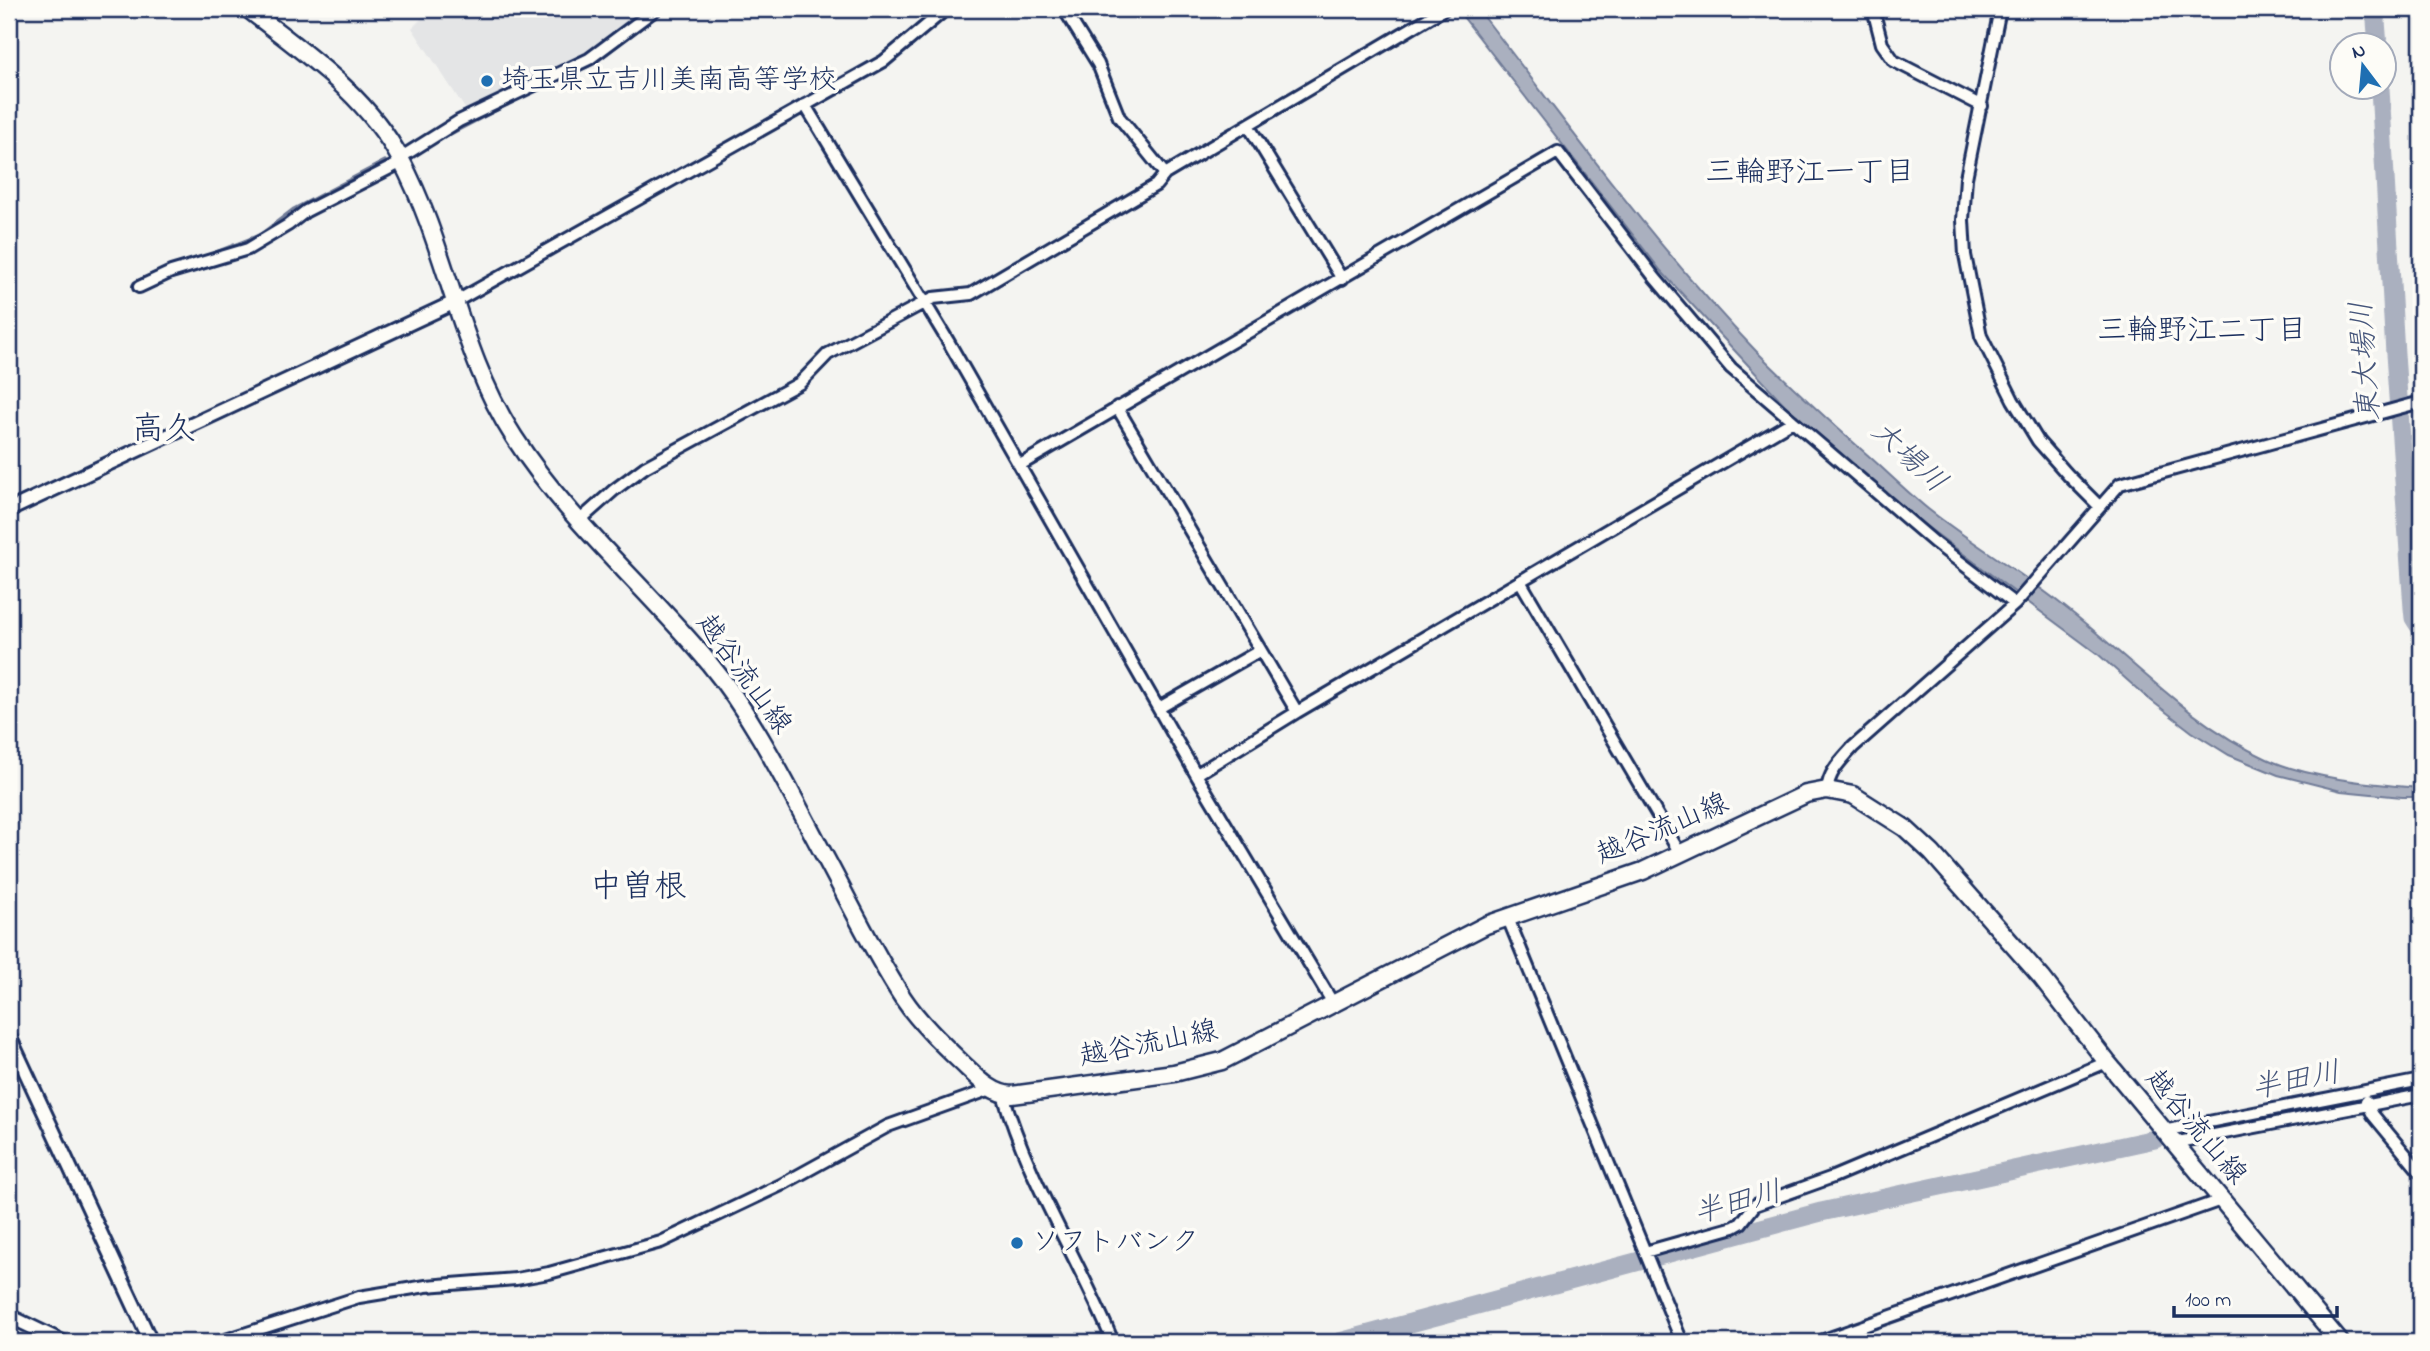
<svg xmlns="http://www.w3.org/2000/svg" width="2430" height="1351" font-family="'Indie Flower','Klee One',sans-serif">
  <rect width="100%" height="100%" fill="#f4f4f1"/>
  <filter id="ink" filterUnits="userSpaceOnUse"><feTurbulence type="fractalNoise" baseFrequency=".0143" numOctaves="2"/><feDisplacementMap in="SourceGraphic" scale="14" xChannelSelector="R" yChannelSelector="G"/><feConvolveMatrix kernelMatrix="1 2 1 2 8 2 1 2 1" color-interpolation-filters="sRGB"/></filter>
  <g filter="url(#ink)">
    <path fill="#e4e5e6" d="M420 9H645L587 52 466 110 412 28 424 16Z"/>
    <path fill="#aab0bf" stroke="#717c98" stroke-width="2" d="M1457 9H1478C1568 125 1654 245 1756 351 1790 385 1826 418 1862 450 1884 469 1905 490 1928 509 1971 543 2018 570 2061 604 2129 656 2188 723 2267 759 2310 779 2374 784 2421 788V797H2402L2341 791 2278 775 2229 755 2192 732 2144 695 2099 655 1868 483 1785 405 1661 271Z"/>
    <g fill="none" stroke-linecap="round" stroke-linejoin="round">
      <path stroke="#717c98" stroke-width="3.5" d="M523 96 593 64 666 9
        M433 143 510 103
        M204 257 260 235 294 209 385 161
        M170 267 193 260
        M139 280 160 271"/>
      <path stroke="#aab0bf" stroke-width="19" d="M2375 9 2378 46
        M2380 88 2395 354 2413 608 2414 618 2421 629
        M2181 1134 2421 1088
        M1340 1342 1821 1212 2155 1139"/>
      <defs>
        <path id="minor" d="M1064 9 1098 64 1119 117 1165 174
          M1873 9 1882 44 1894 61 1982 106
          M2000 9 1966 178 1963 220 1965 255 1981 336 2013 400 2038 441 2068 475 2099 506
          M805 105 948 341 1197 776 1334 1005
          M1248 125 1342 279
          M400 158 459 121 589 59 656 9
          M139 287 171 272 248 249 288 225 306 211 402 162
          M455 302 884 61 946 9
          M1117 407 1297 712
          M1020 465 1558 152 1655 278 1731 368 1934 542 2015 604
          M579 521 614 490 645 467 800 383 828 354 933 298 971 294 1156 185 1165 174 1444 9
          M1520 581 1681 855
          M1159 708 1259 651
          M1197 774 1297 712 1793 421
          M1827 790C1829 771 1841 761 1853 747L2015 604 2120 484 2421 402
          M1507 916 1682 1342
          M1003 1094C1028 1181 1079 1259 1113 1342
          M2366 1101 2373 1115 2421 1173
          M2163 1131 2421 1080
          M2173 1143 2421 1095
          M1645 1252 1734 1227 1741 1223 1755 1205 1833 1177 2107 1062
          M219 1342 359 1297 426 1286 516 1279 549 1273 661 1242 781 1185 888 1126 991 1089
          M1818 1342 2221 1200"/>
        <path id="tertiary" d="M9 510 455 302
          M9 1036 151 1342
          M9 1316 63 1342"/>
        <path id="primary" d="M248 9C304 53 367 95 401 160 448 249 459 352 514 437 568 521 645 586 709 663 756 720 789 790 824 855 850 903 873 952 903 998 919 1022 941 1043 962 1063 977 1077 991 1094 1012 1095L1174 1073 1222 1061 1486 925 1643 871 1806 794 1827 790 1853 795 1905 828 1932 853 2042 978 2107 1062 2340 1342"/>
      </defs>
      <use href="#minor" stroke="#1b2f5e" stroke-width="16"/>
      <use href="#tertiary" stroke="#1b2f5e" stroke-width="18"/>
      <use href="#primary" stroke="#1b2f5e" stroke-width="21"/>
      <use href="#minor" stroke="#fdfcf7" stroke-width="10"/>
      <use href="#tertiary" stroke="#fdfcf7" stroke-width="12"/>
      <use href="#primary" stroke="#fdfcf7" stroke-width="16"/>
    </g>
  </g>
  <g fill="#1f6fb2" stroke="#fdfcf7" stroke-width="2.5">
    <circle cx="487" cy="81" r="7"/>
    <circle cx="1017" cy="1243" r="7"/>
  </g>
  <g text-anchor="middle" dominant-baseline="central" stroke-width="7" stroke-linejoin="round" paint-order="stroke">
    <g font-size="28" fill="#1b2f5e" stroke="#fdfcf7" text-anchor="start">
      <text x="501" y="81">埼玉県立吉川美南高等学校</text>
      <text x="1031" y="1243">ソフトバンク</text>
    </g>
    <g font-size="28" fill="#1b2f5e" stroke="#fdfcf7">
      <text transform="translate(743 675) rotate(54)">越谷流山線</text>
      <text transform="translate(1663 830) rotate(-23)">越谷流山線</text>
      <text transform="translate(1149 1045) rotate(-11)">越谷流山線</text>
      <text transform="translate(2195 1128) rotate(50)">越谷流山線</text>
    </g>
    <g font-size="30" fill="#1b2f5e" stroke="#fdfcf7">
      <text x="1810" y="174">三輪野江一丁目</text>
      <text x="2202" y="332">三輪野江二丁目</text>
    </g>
    <g font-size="30" font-style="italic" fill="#46567b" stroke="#fdfcf7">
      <text transform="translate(2367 361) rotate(-94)">東大場川</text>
      <text transform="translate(1908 458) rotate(43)">大場川</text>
      <text transform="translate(2296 1082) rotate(-11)">半田川</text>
      <text transform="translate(1738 1204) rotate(-15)">半田川</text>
    </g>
    <g font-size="32" fill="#1b2f5e" stroke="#fdfcf7">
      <text x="164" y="430">高久</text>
      <text x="638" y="888">中曽根</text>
    </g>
  </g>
  <rect width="2430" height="1351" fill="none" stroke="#fdfcf7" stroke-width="35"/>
  <rect x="18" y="18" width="2395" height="1316" fill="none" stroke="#1b2f5e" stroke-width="2.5" filter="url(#ink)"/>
  <g transform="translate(2363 66) rotate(344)"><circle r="33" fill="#fdfcf7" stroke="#a3aaba" stroke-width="2"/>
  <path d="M0-5L12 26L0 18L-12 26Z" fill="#1f6fb2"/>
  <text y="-10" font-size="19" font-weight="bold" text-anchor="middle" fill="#1b2f5e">N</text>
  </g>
  <path d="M2174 1306v10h163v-10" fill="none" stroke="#1b2f5e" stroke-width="3.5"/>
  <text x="2185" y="1306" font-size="21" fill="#1b2f5e" stroke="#fdfcf7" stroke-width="5" paint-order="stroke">100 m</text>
</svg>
